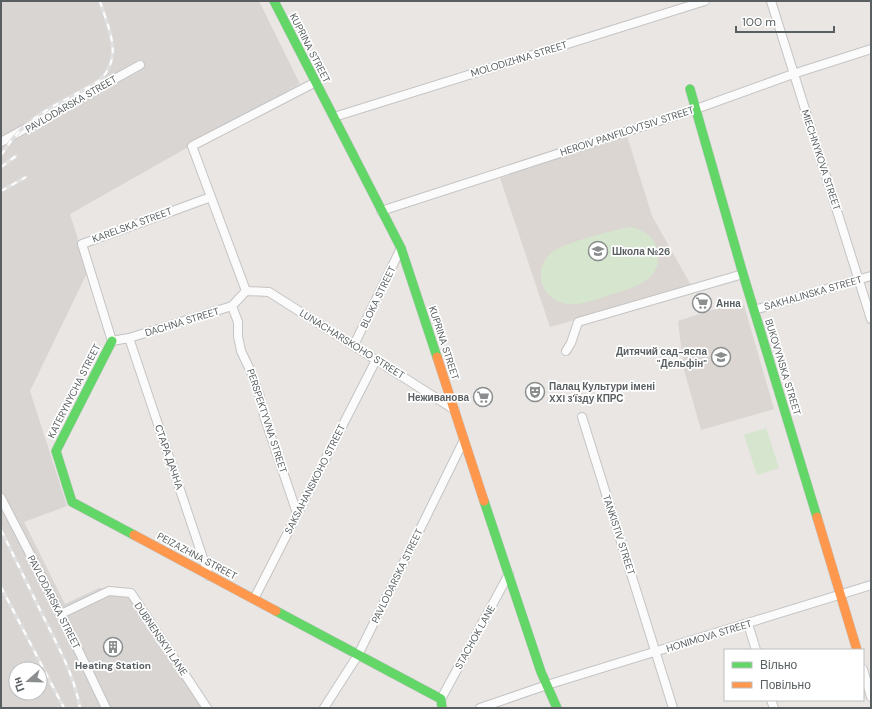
<svg xmlns="http://www.w3.org/2000/svg" width="872" height="709" font-family="'DM Sans',sans-serif">
  <rect width="100%" height="100%" fill="#e9e6e3"/>
  <path fill="#d9d5d3" fill-rule="evenodd" d="M1 1H259L300 84 70 214 88 271 30 391 67 506 24 522 65 604 99 588 131 591 209 708H1ZM16 669H40V693H16Z"/>
  <path fill="#dbd6d2" d="M627 136 652 216 692 287 550 327 500 178Z
    M733 305H744L774 409 701 430 684 370 678 321 708 311Z"/>
  <path fill="#d6e5ce" d="M631 227C643 230 654 236 657 249 665 281 632 288 609 295 599 298 588 303 577 304 547 308 528 275 551 253 560 244 616 229 631 227Z
    M766 428 779 468 757 475 744 435Z"/>
  <g fill="none" stroke-linecap="round" stroke-linejoin="round">
    <defs>
      <path id="street" d="M771 1 871 319
        M334 117 705 1
        M1 142 140 65
        M211 197 82 244 112 341 129 338 232 306 246 291
        M381 211 696 109 793 74 871 49
        M246 291 192 146 316 82
        M246 291 269 292 455 410
        M232 306 238 322V336L241 351 251 372 260 397 265 419 297 513
        M754 310 871 276
        M129 338 209 576
        M354 345 401 248
        M566 351 571 343 578 322 743 274
        M582 417 673 708
        M1 498 61 614 106 708
        M254 599 376 360
        M61 614 109 591 131 593 207 708
        M748 624 756 650
        M863 669 871 697
        M441 699 509 574
        M771 700 774 708
        M324 708 358 655 464 440
        M480 708 547 685 871 585"/>
      <path id="fast" d="M274 1 401 248 437 357
        M690 89 743 274 817 517
        M112 341 56 451 72 502 134 535
        M484 501 541 672 557 708
        M276 611 441 699 442 708"/>
      <path id="slow" d="M437 357 484 501
        M817 517 857 650
        M134 535 276 611"/>
    </defs>
    <use href="#street" stroke="#c5c4c4" stroke-width="10"/>
    <use href="#fast" stroke="#c5c5c5" stroke-width="10"/>
    <use href="#slow" stroke="#c5c5c5" stroke-width="10"/>
    <use href="#street" stroke="#fcfbfb" stroke-width="8"/>
    <use href="#fast" stroke="#63d668" stroke-width="9"/>
    <use href="#slow" stroke="#ff974d" stroke-width="9"/>
    <defs>
      <path id="rail" d="M1 46V47
        M1 155C6 149 10 141 16 135 38 110 72 98 100 80 124 56 108 28 100 1
        M1 167 16 156
        M1 191 26 177
        M1 530C17 562 32 594 48 626 61 652 75 679 80 708
        M1 587 64 708"/>
    </defs>
    <use href="#rail" stroke="#e0e0e0" stroke-width="3.5"/>
    <use href="#rail" stroke="#fff" stroke-width="2" stroke-dasharray="6" stroke-linecap="butt"/>
  </g>
  <defs>
    <symbol id="school-ring" viewBox="-11 -11 22 22"><circle r="9.5" fill="#fff" stroke="#8b8e8e" stroke-width="1.5"/><path d="M0-5L7-2L0 1L-7-2ZM-4 1L0 2.5L4 1V4Q0 6-4 4Z" fill="#8b8e8e"/></symbol>
    <symbol id="supermarket-ring" viewBox="-11 -11 22 22"><circle r="9.5" fill="#fff" stroke="#8b8e8e" stroke-width="1.5"/><path d="M-6-5.5h2.5l.6 2H6L4.5 2H-2.5L-4.4-4H-6ZM-1.5 3.2a1.3 1.3 0 1 0 .1 0ZM3 3.2a1.3 1.3 0 1 0 .1 0Z" fill="#8b8e8e"/></symbol>
    <symbol id="theatre-ring" viewBox="-11 -11 22 22"><circle r="9.5" fill="#fff" stroke="#8b8e8e" stroke-width="1.5"/><path d="M-5-5.5Q0-4 5-5.5V0Q5 5 0 6Q-5 5-5 0ZM-3.3-2.5H-1v1.5H-3.3ZM1-2.5H3.3v1.5H1ZM-2.8 1Q0 5.5 2.8 1Z" fill="#8b8e8e"/></symbol>
    <symbol id="building-ring" viewBox="-11 -11 22 22"><circle r="9.5" fill="#fff" stroke="#8b8e8e" stroke-width="1.5"/><path d="M-4-6H4V6H1V3H-1V6H-4ZM-2.5-4.3h1.7v1.8h-1.7ZM.8-4.3h1.7v1.8H.8ZM-2.5-1h1.7V.8h-1.7ZM.8-1h1.7V.8H.8Z" fill="#8b8e8e"/></symbol>
  </defs>
  <g fill-rule="evenodd">
    <use href="#school-ring" x="587" y="240" width="22" height="22"/>
    <use href="#supermarket-ring" x="691" y="292" width="22" height="22"/>
    <use href="#school-ring" x="710" y="346" width="22" height="22"/>
    <use href="#theatre-ring" x="524" y="381" width="22" height="22"/>
    <use href="#supermarket-ring" x="472" y="386" width="22" height="22"/>
    <use href="#building-ring" x="102" y="636" width="22" height="22"/>
  </g>
  <g text-anchor="middle" dominant-baseline="central" stroke-width="3.5" stroke-linejoin="round" paint-order="stroke">
    <g font-size="10" fill="#595f61" stroke="#fff">
      <text transform="translate(310 48) rotate(63)">KUPRINA STREET</text>
      <text transform="translate(519 59) rotate(-17)">MOLODIZHNA STREET</text>
      <text transform="translate(71 104) rotate(-30)">PAVLODARSKA STREET</text>
      <text transform="translate(627 131) rotate(-18)">HEROIV PANFILOVTSIV STREET</text>
      <text transform="translate(821 160) rotate(72)">MIECHNYKOVA STREET</text>
      <text transform="translate(132 225) rotate(-20)">KARELSKA STREET</text>
      <text transform="translate(813 293) rotate(-16)">SAKHALINSKA STREET</text>
      <text transform="translate(378 297) rotate(-64)">BLOKA STREET</text>
      <text transform="translate(182 322) rotate(-17)">DACHNA STREET</text>
      <text transform="translate(444 343) rotate(72)">KUPRINA STREET</text>
      <text transform="translate(352 344) rotate(32)">LUNACHARSKOHO STREET</text>
      <text transform="translate(783 367) rotate(73)">BUKOVYNSKA STREET</text>
      <text transform="translate(74 391) rotate(-63)">KATERYNYCHA STREET</text>
      <text transform="translate(267 421) rotate(72)">PERSPEKTYVNA STREET</text>
      <text transform="translate(169 457) rotate(71)">СТАРА ДАЧНА</text>
      <text transform="translate(315 479) rotate(-63)">SAKSAHANSKOHO STREET</text>
      <text transform="translate(619 535) rotate(72)">TANKISTIV STREET</text>
      <text transform="translate(197 556) rotate(28)">PEIZAZHNA STREET</text>
      <text transform="translate(397 576) rotate(-64)">PAVLODARSKA STREET</text>
      <text transform="translate(54 602) rotate(63)">PAVLODARSKA STREET</text>
      <text transform="translate(709 636) rotate(-17)">HONIMOVA STREET</text>
      <text transform="translate(475 637) rotate(-61)">STACHOK LANE</text>
      <text transform="translate(161 639) rotate(56)">DUBNENSKYI LANE</text>
    </g>
    <g font-size="10" font-weight="bold" fill="#595f61" stroke="#fff" text-anchor="start">
      <text x="612" y="251">Школа №26</text>
      <text x="716" y="303">Анна</text>
      <text x="707" y="351" text-anchor="end">Дитячий сад-ясла<tspan x="707" dy="12">"Дельфін"</tspan></text>
      <text x="549" y="386">Палац Культури імені<tspan x="549" dy="12">XXI з'їзду КПРС</tspan></text>
      <text x="469" y="397" text-anchor="end">Неживанова</text>
      <text x="113" y="665" text-anchor="middle">Heating Station</text>
    </g>
  </g>
  <rect width="872" height="709" fill="none" stroke="#595f61" stroke-width="4"/>
  <rect x="724" y="649" width="140" height="52" fill="#ffffff" stroke="#bdbfc0"/>
  <rect x="732" y="662" width="20" height="6" fill="#63d668" stroke="#bdbfc0"/>
  <text x="760" y="669" font-size="12" fill="#595f61">Вільно</text>
  <rect x="732" y="682" width="20" height="6" fill="#ff974d" stroke="#bdbfc0"/>
  <text x="760" y="689" font-size="12" fill="#595f61">Повільно</text>
  <g transform="translate(28 681) rotate(250)"><circle r="19" fill="#ffffff" stroke="#bdbfc0"/>
  <path d="M0-3L7 15L0 10L-7 15Z" fill="#8b8e8e"/>
  <text y="-6" font-size="11" font-weight="bold" text-anchor="middle" fill="#595f61">Пн</text>
  </g>
  <path d="M736 26v6h98v-6" fill="none" stroke="#595f61" stroke-width="2"/>
  <text x="742" y="26" font-size="12" fill="#595f61" stroke="#ffffff" stroke-width="3" paint-order="stroke">100 m</text>
</svg>
